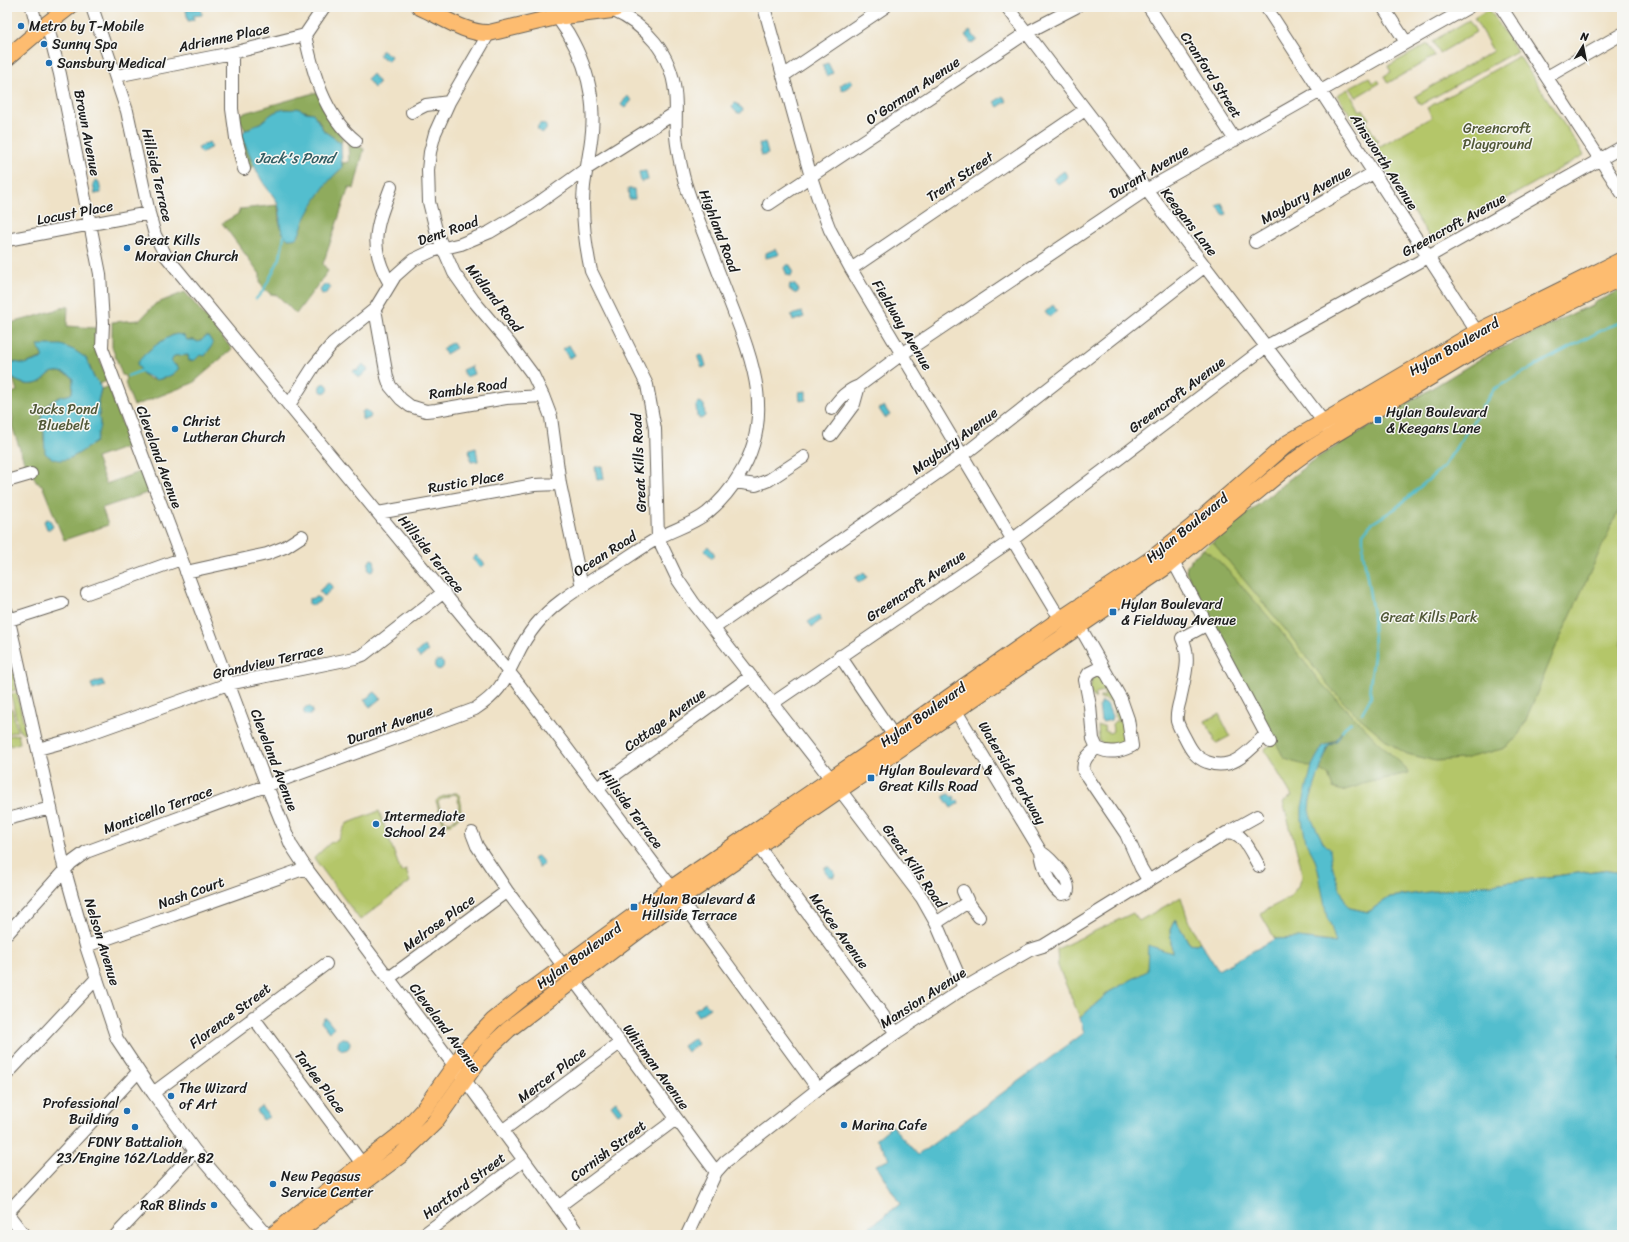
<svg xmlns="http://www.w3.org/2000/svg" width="1629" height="1242" font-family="Sriracha,sans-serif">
  <rect width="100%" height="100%" fill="#f6f6f2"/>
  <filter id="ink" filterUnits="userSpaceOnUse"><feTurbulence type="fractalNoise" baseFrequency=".025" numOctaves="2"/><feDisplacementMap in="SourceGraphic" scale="8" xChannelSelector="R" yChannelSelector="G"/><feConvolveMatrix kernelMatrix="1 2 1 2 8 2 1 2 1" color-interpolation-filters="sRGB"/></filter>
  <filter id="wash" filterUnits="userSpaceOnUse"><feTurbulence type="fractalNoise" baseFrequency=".012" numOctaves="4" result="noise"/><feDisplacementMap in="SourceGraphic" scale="16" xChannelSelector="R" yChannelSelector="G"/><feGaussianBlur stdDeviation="0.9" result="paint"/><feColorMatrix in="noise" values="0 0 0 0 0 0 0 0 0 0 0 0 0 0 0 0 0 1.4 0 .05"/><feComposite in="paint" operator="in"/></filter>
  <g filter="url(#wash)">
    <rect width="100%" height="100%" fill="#efe2c7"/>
    <path fill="#b4c669" stroke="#687142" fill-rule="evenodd" d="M1489 9 1517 51 1420 105 1415 96 1493 51 1474 18Z
      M1469 20 1476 32 1440 53 1433 41Z
      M1428 44 1435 56 1388 83 1384 76 1391 72 1388 66Z
      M1519 56 1584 155 1432 241 1373 150 1432 117 1427 108Z
      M1369 77 1372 83 1378 80 1380 83 1356 97 1350 87Z
      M1348 89 1360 111 1363 109 1369 119 1366 121 1378 142 1371 146 1337 95Z
      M1622 289V873L1602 870 1390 897 1368 912 1350 908 1336 943C1315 939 1296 938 1275 939L1260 913 1289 898 1298 886 1302 877 1300 863 1283 802 1292 796 1264 749 1276 742 1186 572 1187 565 1191 562V559L1312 461 1485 356 1582 309H1585L1593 306 1594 303Z
      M7 672 13 673 16 690 10 691Z
      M1099 675 1101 676 1116 700 1124 721 1116 719C1116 710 1111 697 1100 699V697L1105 696 1103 691 1096 693 1095 699 1090 692 1092 677Z
      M17 693 26 734 19 731 12 699 11 694Z
      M12 709 17 731 7 734V710Z
      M1219 714 1230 736 1217 743 1214 741V737L1205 721Z
      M1115 721 1125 722 1126 742 1117 748 1103 744 1099 741 1098 726H1104L1105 731 1110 733 1113 731 1112 724Z
      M18 734 20 743 10 746 7 736Z
      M453 793H457L460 796 461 815 451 824H446L443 822 436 801 439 798ZM454 794 458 796 459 815 451 822H447L444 820 438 802 440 800Z
      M379 811 401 872 406 870 410 882 360 920 314 858 330 843 338 840 346 824Z
      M1181 897 1188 920 1200 942 1196 944 1189 943 1175 919 1170 930 1172 954 1148 971 1109 992 1080 1018 1058 966 1057 949 1133 913 1139 921Z"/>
    <path fill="#8fab5d" stroke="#56643c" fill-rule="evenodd" d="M317 92C323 110 331 124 343 138L341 143 324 131 318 119 309 112 297 109C291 111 287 108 281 110 272 112 268 118 260 123 255 125 253 125 250 129L245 130 237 115Z
      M237 126 242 133 241 136 254 166 249 169Z
      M348 142 354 144 364 149 354 189 349 187 323 264 328 271 296 314 277 295 270 294 260 284V274L222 223 238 214 240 209 278 205 279 222 298 236C306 211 321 185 342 168V163L349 162Z
      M1622 289V503L1555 649 1525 722 1519 734 1509 745 1502 749 1463 759 1436 761 1407 754 1392 745 1352 711 1329 686 1285 629 1215 545 1213 541 1312 461 1485 356 1582 309H1585L1593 306 1594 303Z
      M185 292 232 349 193 383 134 406 125 383 126 381 125 376 122 375 112 347V322L140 320 155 304ZM173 335 184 336 187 340H194L198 342 204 339 200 355 189 361 188 355H176L172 359 171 362 177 366 173 374C164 378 152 384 144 375 142 372 141 370 138 367L148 351Z
      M68 306 67 326 96 328V334H94V336H96L99 356 107 381 99 384 94 378 88 362 38 345 43 357 25 364 14 362 7 364V324L30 318Z
      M7 372C14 383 32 389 43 380 48 376 49 372 56 372 61 371 66 374 71 376L73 380 72 393C68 396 65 395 60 397 54 400 48 404 43 409L40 427 44 431V441L71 458 80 452 100 425 98 401 101 389 109 386 117 412 132 445 96 458 106 484 142 471 150 492 102 508 108 525 64 540 42 485 36 482 30 468 26 467 12 426 13 418 7 395 17 391 13 379 7 380Z
      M1203 549 1215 557 1233 576 1279 629 1319 681 1378 742 1406 768 1408 773 1367 783 1342 791 1333 788 1328 775 1320 770C1322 763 1323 753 1328 747 1331 743 1335 743 1338 738L1323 746 1312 767 1290 761 1284 758 1186 572 1187 565 1191 562V559Z"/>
    <path fill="#52bece" stroke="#376d75" d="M201 8 202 15 193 16 194 20 188 21 186 10Z
      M970 31 977 40 972 44 965 35Z
      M382 50 391 56 388 61 379 55Z
      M828 63 833 73 827 76 822 65Z
      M372 74 379 83 374 88 367 79Z
      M849 80H851L853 83 843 91 840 85Z
      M627 96 632 100 625 108 621 105Z
      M1003 96 1007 101 998 107 994 102Z
      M735 103 738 104 740 107 742 108 743 110 741 113C737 114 733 110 732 106Z
      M297 108 306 112 313 113 324 131 341 143 342 168C325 182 315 200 305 219 302 224 301 233 297 237 295 239 292 239 288 239 274 226 284 216 277 202 273 194 265 187 261 179 253 165 248 149 241 136L245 130 250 129C253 125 255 125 260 123 268 118 271 112 281 110 287 108 291 111 297 108Z
      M537.5 128a4.5 4.5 0 1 1 9 0a4.5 4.5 0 1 1-9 0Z
      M209 142 212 147 201 153 198 148Z
      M765 142 768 154 762 156 759 144Z
      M646 171 648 180 641 182 639 172Z
      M1064 171 1068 177 1058 184 1053 179Z
      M97 180 99 182 101 193 95 194 93 183Z
      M628 189H634L635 199H629Z
      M1222 203 1227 214 1224 215 1217 206Z
      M775 249 779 253 778 255 766 258V253Z
      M786 265H790L793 271 791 276 787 275 784 268Z
      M790 284 795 285 799 290 797 293H794L789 289Z
      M324 285H329L331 288 325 294H322L320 290Z
      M1053 305 1057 311 1049 317 1045 312Z
      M802 312 804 317 793 321 791 315Z
      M177 334 184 336 187 340H194L198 342 201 341 206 336 209 337 213 344 205 356 200 355 195 360 189 361 188 355 174 356 171 362 179 368C173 376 165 378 156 380L143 374 137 364C143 353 165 337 177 334Z
      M452 342 456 348 446 354 442 349Z
      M38 345H61L74 350 86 358 94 378 99 383 101 389 98 401 100 425 96 442C79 452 63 470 45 453L44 431 40 427 43 409C48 404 54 400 60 397 65 395 68 396 72 393L73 380 71 376C66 374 61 371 56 372 49 372 48 376 43 380 32 389 14 383 7 372L8 363 14 362 25 364 43 358Z
      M569 345 575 355 569 358 563 349Z
      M702 355 703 356 706 366 702 368 698 358V356Z
      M363 364 368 370 359 378 353 372 355 369 357 371Z
      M471 366 474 374 466 377 462 370Z
      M319.5 388a4.5 4.5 0 1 1 9 0a4.5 4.5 0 1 1-9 0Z
      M806 391V400L800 401 799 392Z
      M699 402 702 403 704 405 705 416 701 419 697 416 696 406Z
      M884 406 890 415 885 418 879 409Z
      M364 410 367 411 371 415 370 418 365 420 362 419V412Z
      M476 448 478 461 471 462 469 450Z
      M602 466 604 479 597 480 595 467Z
      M47 519 50 520 53 526 51 529H47L44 521Z
      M708 546 714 553V556L712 558 704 550Z
      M476 555 485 564 481 568 472 559Z
      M371 559 374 560 375 566 373 571 370 572 368 568 369 562Z
      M864 572 867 577 859 583 855 578Z
      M328 583 333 586 332 587 333 588 324 596 319 591Z
      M317 597 320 599 319 602 313 605 309 604V599Z
      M818 615 821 620 812 627 808 622Z
      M424 646 428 651 420 658 416 653Z
      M434.5 665a4.5 4.5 0 1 1 9 0a4.5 4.5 0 1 1-9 0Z
      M102 680 105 686 93 690 91 684Z
      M375 692 381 698 370 707 364 700Z
      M1101 702 1107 704 1112 716 1111 720 1103 722 1101 721 1099 706Z
      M303.5 711a4.5 4.5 0 1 1 9 0a4.5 4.5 0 1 1-9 0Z
      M1344 728 1338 740 1329 745 1327 749 1310 800 1309 810 1311 818 1323 842 1330 849C1331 869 1340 888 1347 906L1350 908 1368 912 1390 897 1602 870 1622 873V1235H859L900 1204 876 1165 890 1158 876 1139 892 1126 918 1155 1084 1033 1080 1018 1109 992 1147 971 1148 945 1172 953 1170 930 1175 919 1189 943 1196 944 1200 942 1218 970 1275 939 1299 938 1336 943 1330 923 1327 918 1318 869 1314 857 1306 842 1302 820V807L1312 766 1316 758 1323 746 1335 741Z
      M949 794 952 797 954 796 955 798 953 800 954 801 958 800 959 803 951 808 944 798V796Z
      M536 856H538L544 863 541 867H539L533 859Z
      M825 867H830L835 873 834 877 829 876 825 871Z
      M705 1002 710 1008 698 1016 694 1010Z
      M324 1018H326L334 1028 329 1032 321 1022Z
      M694 1038 698 1044 687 1052 683 1046Z
      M338 1044a6 6 0 1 1 12 0a6 6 0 1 1-12 0Z
      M616 1101 623 1111 618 1114 611 1105Z
      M262 1107 269 1117 263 1120 257 1111Z"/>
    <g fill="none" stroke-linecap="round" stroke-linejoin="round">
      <path stroke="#52bece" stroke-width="2.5" d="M256 299 263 291 280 258 284 236
        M128 376 143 370
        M1362 713 1371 697 1370 684 1374 656 1373 614 1363 552V534L1371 524 1396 508 1444 466 1494 389 1542 362 1608 327 1622 322
        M1342 731 1344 728 1351 722"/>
    </g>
  </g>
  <g filter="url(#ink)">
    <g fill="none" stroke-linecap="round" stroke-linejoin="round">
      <defs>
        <path id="minor" d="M32 7 36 23 40 29
          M92 7 127 111 149 213 155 235 166 256 517 682 672 888 818 1089
          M553 7C556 17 562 24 568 33 579 52 588 74 591 96 596 130 588 154 584 186 581 215 585 243 591 271L647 385 655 429 658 538 678 580 693 602 831 779
          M764 7 811 177 820 204 830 230 851 269 1054 609 1060 616 1084 634 1121 699 1128 719 1132 746C1119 752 1110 754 1097 748L1093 739 1090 706 1085 680 1089 673 1101 667
          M1007 7 1329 429
          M1149 7 1235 140
          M1266 7 1477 332
          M1383 7 1406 42
          M1501 7 1622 193
          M47 24 60 74 100 274 103 323 102 348 267 786 291 845 306 868 465 1080 579 1235
          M489 33 449 102 435 133 430 152 428 170 429 202 437 234 454 273 473 300 510 344 533 375 543 396 551 417 560 484 582 587
          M305 35C313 73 324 115 356 141
          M232 53V109L236 138 244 169
          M116 76 232 53 305 35 324 7
          M783 76 885 7
          M1547 77 1622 34
          M412 112 426 105 449 102
          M769 204 1026 33 1076 7
          M7 240 149 213
          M1255 242 1373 173
          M851 269 1085 110
          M390 284C367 245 377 225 391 187
          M375 309 387 377 390 386 401 399 410 406 426 411 436 410 506 398 543 396
          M289 405 314 366 333 343 375 309 395 276 413 260 432 251 461 244 490 232 537 204 586 169 675 113
          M832 409C840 398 846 391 859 386
          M831 435 854 404 859 386 902 354 1146 190 1469 7
          M7 481 31 474
          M735 482 756 485 769 480 804 457
          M378 513 534 485 560 484
          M1173 561 1270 742
          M186 572 267 554 285 547 302 536
          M87 593 181 559
          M7 612 65 871 86 946 117 1039 153 1093 195 1151 267 1235
          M9 620 62 603
          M1206 625 1182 638C1192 658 1184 679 1180 700 1178 707 1176 714 1177 721 1179 728 1183 734 1186 740 1191 750 1196 758 1207 762 1232 772 1249 751 1265 735
          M714 628 962 456 1205 266
          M840 656 894 736
          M773 703 1012 540 1267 346 1428 257 1622 147
          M956 711 1041 852C1042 863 1051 890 1062 894L1067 893C1073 881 1050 858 1041 852
          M1097 748C1089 754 1081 761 1084 772L1126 834 1141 868 1148 880
          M38 749 71 740 228 684 355 658 363 655 444 592
          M597 788 751 676
          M840 790 922 898 936 923 964 988
          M7 819 51 808
          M1230 831 1257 816
          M472 833 477 846 507 891 564 967
          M758 846 896 1033
          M963 891 968 902 979 917
          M936 923 968 902
          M7 934 71 863 86 852 475 709C501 692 504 681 517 655 527 634 542 615 561 601 578 588 597 577 616 565 630 556 645 545 660 537 675 529 693 524 707 513 719 503 730 491 738 477 776 418 753 361 730 302 720 276 710 250 700 224 694 208 687 192 683 175 680 162 677 149 676 136 675 121 677 106 675 92 671 53 646 25 612 10
          M86 946 306 868
          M389 978 507 891
          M573 979 716 1172
          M253 1017 363 1165
          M7 1074 97 978
          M153 1093 326 964
          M502 1131 620 1043
          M558 1207 676 1119
          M7 1213 138 1072
          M7 1213 24 1235
          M116 1235 195 1151
          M423 1235 524 1160
          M687 1235 716 1172 725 1162 818 1089 896 1033 964 988 1030 950 1043 946 1226 833C1242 828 1252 855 1259 866"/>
        <path id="major" d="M420 7C441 16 466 34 489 33L556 17 612 10 619 7
          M7 58 47 24 69 7
          M273 1235 302 1211 402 1133 424 1109 468 1047 493 1021 525 995 672 888 894 736 1052 625 1153 558 1192 527 1288 443 1477 332 1622 260
          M293 1235 402 1154 434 1123 478 1061 491 1046 509 1029 680 899 1164 568 1293 462 1315 446 1487 343 1622 277"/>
      </defs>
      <use href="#minor" stroke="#666158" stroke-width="14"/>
      <use href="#major" stroke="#666158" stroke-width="18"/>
      <use href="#minor" stroke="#fff" stroke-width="12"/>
      <use href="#major" stroke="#fdbc70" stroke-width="16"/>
    </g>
  </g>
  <g fill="#1f6fb2" stroke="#f6f6f2" stroke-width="1.5">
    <circle cx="21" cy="26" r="4"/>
    <circle cx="44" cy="44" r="4"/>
    <circle cx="49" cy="63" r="4"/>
    <circle cx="127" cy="248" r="4"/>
    <rect x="1374" y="416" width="8" height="8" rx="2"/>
    <circle cx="175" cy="429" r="4"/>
    <rect x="1109" y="608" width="8" height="8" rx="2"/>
    <rect x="867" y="774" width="8" height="8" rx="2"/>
    <circle cx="376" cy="824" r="4"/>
    <rect x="630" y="903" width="8" height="8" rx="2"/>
    <circle cx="171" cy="1096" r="4"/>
    <circle cx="127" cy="1111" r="4"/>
    <circle cx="844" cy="1125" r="4"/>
    <circle cx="135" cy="1127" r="4"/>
    <circle cx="273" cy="1184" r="4"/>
    <circle cx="214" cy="1205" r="4"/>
  </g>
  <g text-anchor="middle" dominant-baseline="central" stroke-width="3" stroke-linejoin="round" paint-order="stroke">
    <g font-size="14" fill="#1c1c1c" stroke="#f6f6f2" text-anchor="start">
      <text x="29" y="26">Metro by T-Mobile</text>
      <text x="52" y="44">Sunny Spa</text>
      <text x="57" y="63">Sansbury Medical</text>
      <text x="135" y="240">Great Kills<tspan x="135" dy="16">Moravian Church</tspan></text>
      <text x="1386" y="412">Hylan Boulevard<tspan x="1386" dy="16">&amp; Keegans Lane</tspan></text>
      <text x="183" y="421">Christ<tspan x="183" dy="16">Lutheran Church</tspan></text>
      <text x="1121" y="604">Hylan Boulevard<tspan x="1121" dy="16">&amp; Fieldway Avenue</tspan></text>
      <text x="879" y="770">Hylan Boulevard &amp;<tspan x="879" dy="16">Great Kills Road</tspan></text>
      <text x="384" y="816">Intermediate<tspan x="384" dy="16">School 24</tspan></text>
      <text x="642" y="899">Hylan Boulevard &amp;<tspan x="642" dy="16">Hillside Terrace</tspan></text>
      <text x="179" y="1088">The Wizard<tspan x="179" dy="16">of Art</tspan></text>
      <text x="119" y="1103" text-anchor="end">Professional<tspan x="119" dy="16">Building</tspan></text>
      <text x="852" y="1125">Marina Cafe</text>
      <text x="135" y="1142" text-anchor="middle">FDNY Battalion<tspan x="135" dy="16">23/Engine 162/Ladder 82</tspan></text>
      <text x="281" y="1176">New Pegasus<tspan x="281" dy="16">Service Center</tspan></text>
      <text x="206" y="1205" text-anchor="end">RaR Blinds</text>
    </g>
    <g font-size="14" fill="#1c1c1c" stroke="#f6f6f2">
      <text transform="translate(224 38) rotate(-12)">Adrienne Place</text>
      <text transform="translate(1211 75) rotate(57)">Cranford Street</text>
      <text transform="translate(913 91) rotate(-34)">O'Gorman Avenue</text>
      <text transform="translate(87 133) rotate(79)">Brown Avenue</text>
      <text transform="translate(1384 162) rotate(57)">Ainsworth Avenue</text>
      <text transform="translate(1149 172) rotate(-31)">Durant Avenue</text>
      <text transform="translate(157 175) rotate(77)">Hillside Terrace</text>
      <text transform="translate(960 177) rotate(-34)">Trent Street</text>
      <text transform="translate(1306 195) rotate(-30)">Maybury Avenue</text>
      <text transform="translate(75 213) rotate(-11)">Locust Place</text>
      <text transform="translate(1189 222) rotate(52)">Keegans Lane</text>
      <text transform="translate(1454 225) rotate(-29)">Greencroft Avenue</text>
      <text transform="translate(448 231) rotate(-19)">Dent Road</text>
      <text transform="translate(719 231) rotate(69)">Highland Road</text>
      <text transform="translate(494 298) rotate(52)">Midland Road</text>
      <text transform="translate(902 325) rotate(59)">Fieldway Avenue</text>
      <text transform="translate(1454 347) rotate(-30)">Hylan Boulevard</text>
      <text transform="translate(468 389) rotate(-8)">Ramble Road</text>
      <text transform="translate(1177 395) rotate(-37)">Greencroft Avenue</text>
      <text transform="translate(955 441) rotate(-36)">Maybury Avenue</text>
      <text transform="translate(159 457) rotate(70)">Cleveland Avenue</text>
      <text transform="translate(639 463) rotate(-93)">Great Kills Road</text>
      <text transform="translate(466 482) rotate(-10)">Rustic Place</text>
      <text transform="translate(1187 528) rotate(-39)">Hylan Boulevard</text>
      <text transform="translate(431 554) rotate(51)">Hillside Terrace</text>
      <text transform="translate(605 554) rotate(-32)">Ocean Road</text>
      <text transform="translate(916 586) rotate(-34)">Greencroft Avenue</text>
      <text transform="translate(268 662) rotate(-13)">Grandview Terrace</text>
      <text transform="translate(923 715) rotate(-35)">Hylan Boulevard</text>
      <text transform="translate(665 720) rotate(-36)">Cottage Avenue</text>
      <text transform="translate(390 725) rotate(-20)">Durant Avenue</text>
      <text transform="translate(274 760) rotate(69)">Cleveland Avenue</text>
      <text transform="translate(1012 773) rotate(59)">Waterside Parkway</text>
      <text transform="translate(631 809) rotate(53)">Hillside Terrace</text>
      <text transform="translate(158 810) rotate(-20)">Monticello Terrace</text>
      <text transform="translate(914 866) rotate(55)">Great Kills Road</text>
      <text transform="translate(191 893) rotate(-20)">Nash Court</text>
      <text transform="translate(439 923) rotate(-36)">Melrose Place</text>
      <text transform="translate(839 931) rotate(54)">McKee Avenue</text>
      <text transform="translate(102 942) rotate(73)">Nelson Avenue</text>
      <text transform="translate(579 956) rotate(-36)">Hylan Boulevard</text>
      <text transform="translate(923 998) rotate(-33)">Mansion Avenue</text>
      <text transform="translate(230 1016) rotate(-37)">Florence Street</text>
      <text transform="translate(445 1028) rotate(53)">Cleveland Avenue</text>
      <text transform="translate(656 1067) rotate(54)">Whitman Avenue</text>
      <text transform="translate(552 1075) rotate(-37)">Mercer Place</text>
      <text transform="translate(320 1082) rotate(53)">Tarlee Place</text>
      <text transform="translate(608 1151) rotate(-37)">Cornish Street</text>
      <text transform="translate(464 1186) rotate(-37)">Hartford Street</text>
    </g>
    <g font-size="14" fill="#515837" stroke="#f6f6f2">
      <text x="1497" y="128">Greencroft<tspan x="1497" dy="16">Playground</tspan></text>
      <text x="64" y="409">Jacks Pond<tspan x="64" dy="16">Bluebelt</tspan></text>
      <text x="1429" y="617">Great Kills Park</text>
    </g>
    <g font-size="15" font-style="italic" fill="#325d63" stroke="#f6f6f2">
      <text x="295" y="158">Jack's Pond</text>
    </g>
  </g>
  <rect width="1629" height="1242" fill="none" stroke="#f6f6f2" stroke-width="24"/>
  <g transform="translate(1583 46) rotate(10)" stroke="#f6f6f2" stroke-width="3" paint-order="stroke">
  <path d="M0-3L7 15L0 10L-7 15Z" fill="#1c1c1c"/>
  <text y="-6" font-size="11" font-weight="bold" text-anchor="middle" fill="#1c1c1c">N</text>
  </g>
</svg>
